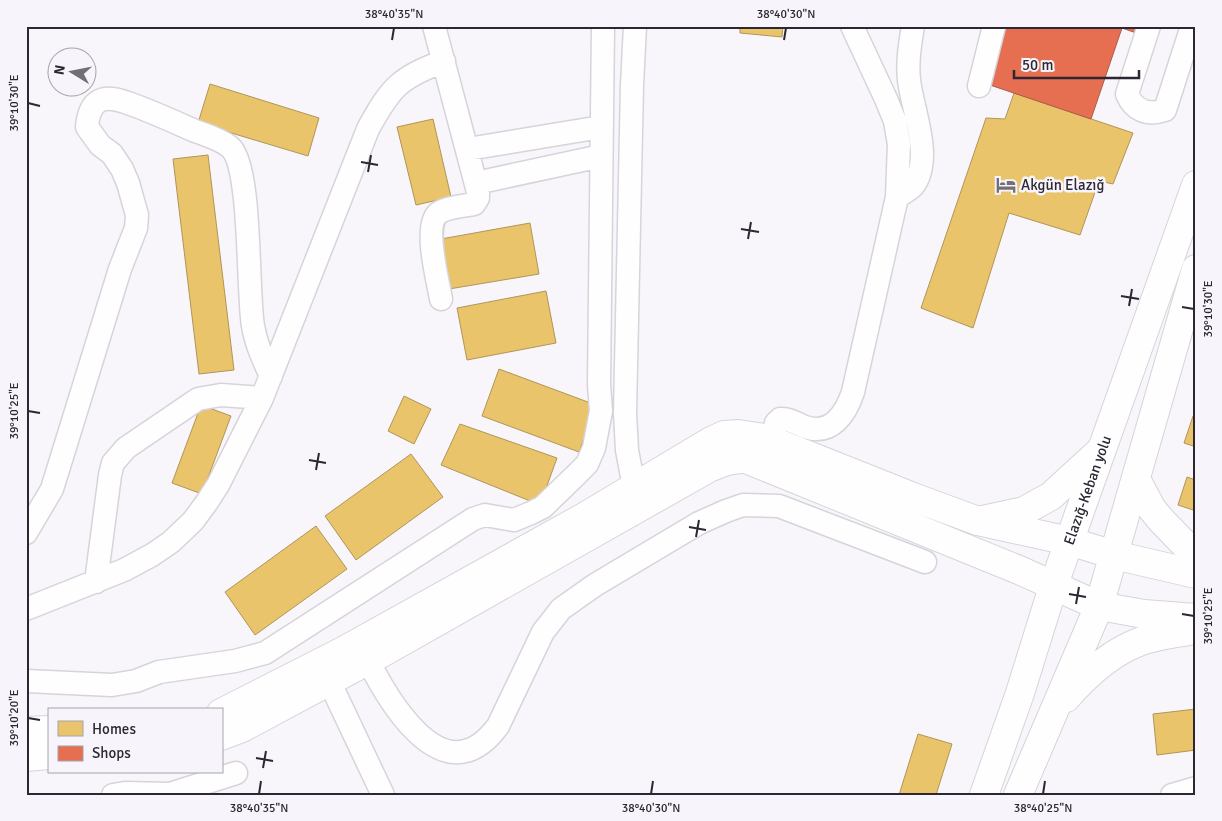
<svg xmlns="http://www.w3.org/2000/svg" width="1222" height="821" font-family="Signika,sans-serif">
  <rect width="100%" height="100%" fill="#f8f6fa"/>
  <path fill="#e9c46a" stroke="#b09559" d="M740 26H783L782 37 740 33Z
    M210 84 319 118 308 156 198 123Z
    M1014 93 1133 133 1113 184 1099 181 1080 235 1009 213 973 328 921 308 986 118 1005 119Z
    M433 119 451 197 416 205 397 127Z
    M208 155 234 370 199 374 173 159Z
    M530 223 539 274 449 289 441 239Z
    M546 291 556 343 467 360 457 308Z
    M499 369 596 405 579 452 482 416Z
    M404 396 431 409 414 444 388 431Z
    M201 405 231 416 202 494 172 483Z
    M1193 416H1196V447L1184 443Z
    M460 424 557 458 540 505 441 465Z
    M411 454 443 497 356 560 325 516Z
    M1187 477 1196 480V511L1178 505Z
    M316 526 347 569 255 635 225 592Z
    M1196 709V750L1157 755 1153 714Z
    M918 734 952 744 936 795H899Z"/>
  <path fill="#e76f51" stroke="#af5948" d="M1006 26H1145L1142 35 1122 28 1091 119 987 84Z"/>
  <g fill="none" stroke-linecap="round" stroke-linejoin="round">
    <defs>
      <path id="minor" d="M434 26 478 192V198L474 204C464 206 449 207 440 212 422 222 438 281 441 299
        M1149 26 1127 94C1134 111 1148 116 1165 110L1192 26
        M979 86 994 26
        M468 149 601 127
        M476 183 601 156
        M897 197C902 194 909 190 913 186 934 159 912 109 909 80 907 62 910 44 913 26
        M769 456 776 423 780 419C789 418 797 424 805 427 832 436 846 413 853 392L897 197 899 144 895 121 886 99 852 26
        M634 487 627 450 625 413 632 85 635 26
        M26 533 52 489 120 269 136 228 137 215 128 183 122 169 112 154 100 145 87 127C89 103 100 93 125 102 149 110 172 121 195 131 206 135 220 139 230 147 252 166 247 291 253 326 256 344 263 359 271 376
        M96 582 110 475 113 463 126 448 198 399 221 395 262 398
        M26 609 124 570 152 555 171 542 193 521 207 502 218 485 262 398 368 129C391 87 399 78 444 61
        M361 646C383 693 442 802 498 726L543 632 561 609 595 585 699 523 726 511 743 505 779 506 925 562
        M322 666 383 795
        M26 681 112 685 136 681 159 672 235 661 265 653 473 519 485 515 514 520 531 513 543 507 576 475 587 464 594 448 601 411 599 384 603 26
        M113 795 125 793 170 794 236 773
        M1172 795 1196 788"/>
      <path id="major" d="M221 713 343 651 584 517 711 441 724 435 738 434 765 438 913 497 978 521 1069 541 1114 555 1196 574
        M26 731 49 730
        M221 736 242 728 380 654 709 468C721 463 732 458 746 459L1019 570 1099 606 1144 614 1196 618
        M26 757 49 755"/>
      <g id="highway">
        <path d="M1136 479 1152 509 1161 520 1196 556"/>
        <path d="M978 521 1024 511 1051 496 1099 452"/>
        <path d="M1066 698C1086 675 1110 653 1139 642 1156 635 1178 633 1196 630"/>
        <path id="s1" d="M984 795 1020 693 1053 587 1196 185"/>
        <path d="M1018 795 1099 606 1196 269"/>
      </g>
    </defs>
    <use href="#minor" stroke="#d7d3db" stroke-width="25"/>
    <use href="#major" stroke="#d7d3db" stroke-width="30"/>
    <use href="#highway" stroke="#d7d3db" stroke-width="30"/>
    <use href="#minor" stroke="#fefefe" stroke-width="22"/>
    <use href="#major" stroke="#fefefe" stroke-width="28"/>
    <use href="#highway" stroke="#fefefe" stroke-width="28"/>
  </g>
  <path fill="none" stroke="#2c2732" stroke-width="2" d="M392 40 394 28M784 40 786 28M28 103 40 106M361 162 378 165M368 172 371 155M741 229 759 232M748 239 751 222M1121 296 1139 299M1129 306 1132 289M1182 307 1194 309M28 411 40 413M309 460 326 463M316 470 319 453M689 527 706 530M696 537 699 520M1069 594 1086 597M1076 604 1079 587M1182 614 1194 616M28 718 40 720M256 758 273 761M263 768 266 751M259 794 261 781M651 794 653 781M1043 794 1045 781"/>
  <defs>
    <symbol id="hotel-bare" viewBox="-9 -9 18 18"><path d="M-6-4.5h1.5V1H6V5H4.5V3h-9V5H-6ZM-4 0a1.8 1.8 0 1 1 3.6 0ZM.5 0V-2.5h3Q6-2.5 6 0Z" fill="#736f78" stroke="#f7f5fb" stroke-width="2.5" paint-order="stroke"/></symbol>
  </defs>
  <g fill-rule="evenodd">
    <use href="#hotel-bare" x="992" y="171" width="28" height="28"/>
  </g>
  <g text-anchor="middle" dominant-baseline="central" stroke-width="5" stroke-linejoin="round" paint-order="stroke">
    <g font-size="15" fill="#2c2732" stroke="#f7f5fb" text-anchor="start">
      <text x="1021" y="185">Akgün Elazığ</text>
    </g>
    <g font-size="15" fill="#2c2732" stroke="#f7f5fb">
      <text stroke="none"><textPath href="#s1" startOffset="322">Elazığ-Keban yolu</textPath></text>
    </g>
  </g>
  <rect width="1222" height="821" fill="none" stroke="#f7f5fb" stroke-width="55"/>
  <rect x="48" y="708" width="175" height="65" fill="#f7f5fb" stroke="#a6a3ab"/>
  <rect x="58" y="721" width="25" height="15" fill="#e9c46a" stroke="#a6a3ab"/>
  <text x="92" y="734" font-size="15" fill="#2c2732">Homes</text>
  <rect x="58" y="746" width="25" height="15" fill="#e76f51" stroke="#a6a3ab"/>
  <text x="92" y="758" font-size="15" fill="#2c2732">Shops</text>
  <g transform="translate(72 72) rotate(280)"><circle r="24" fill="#f7f5fb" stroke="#a6a3ab"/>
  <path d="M0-4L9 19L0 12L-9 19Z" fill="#736f78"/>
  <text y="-8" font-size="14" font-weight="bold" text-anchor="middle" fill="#2c2732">N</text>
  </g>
  <path d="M1014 70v8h125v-8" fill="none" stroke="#2c2732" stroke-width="2.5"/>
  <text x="1022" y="70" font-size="15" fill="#2c2732" stroke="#f7f5fb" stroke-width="4" paint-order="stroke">50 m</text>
  <rect x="28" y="28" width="1166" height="766" fill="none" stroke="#2c2732" stroke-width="2"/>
  <g font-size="12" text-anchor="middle" fill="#2c2732">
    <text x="394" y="18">38°40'35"N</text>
    <text x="786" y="18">38°40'30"N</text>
    <text transform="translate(14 103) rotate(-90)" y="4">39°10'30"E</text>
    <text transform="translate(1208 309) rotate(-90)" y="4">39°10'30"E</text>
    <text transform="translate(14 411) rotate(-90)" y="4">39°10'25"E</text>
    <text transform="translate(1208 616) rotate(-90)" y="4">39°10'25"E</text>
    <text transform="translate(14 718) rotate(-90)" y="4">39°10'20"E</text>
    <text x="259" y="812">38°40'35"N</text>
    <text x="651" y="812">38°40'30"N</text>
    <text x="1043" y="812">38°40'25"N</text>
  </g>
</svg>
